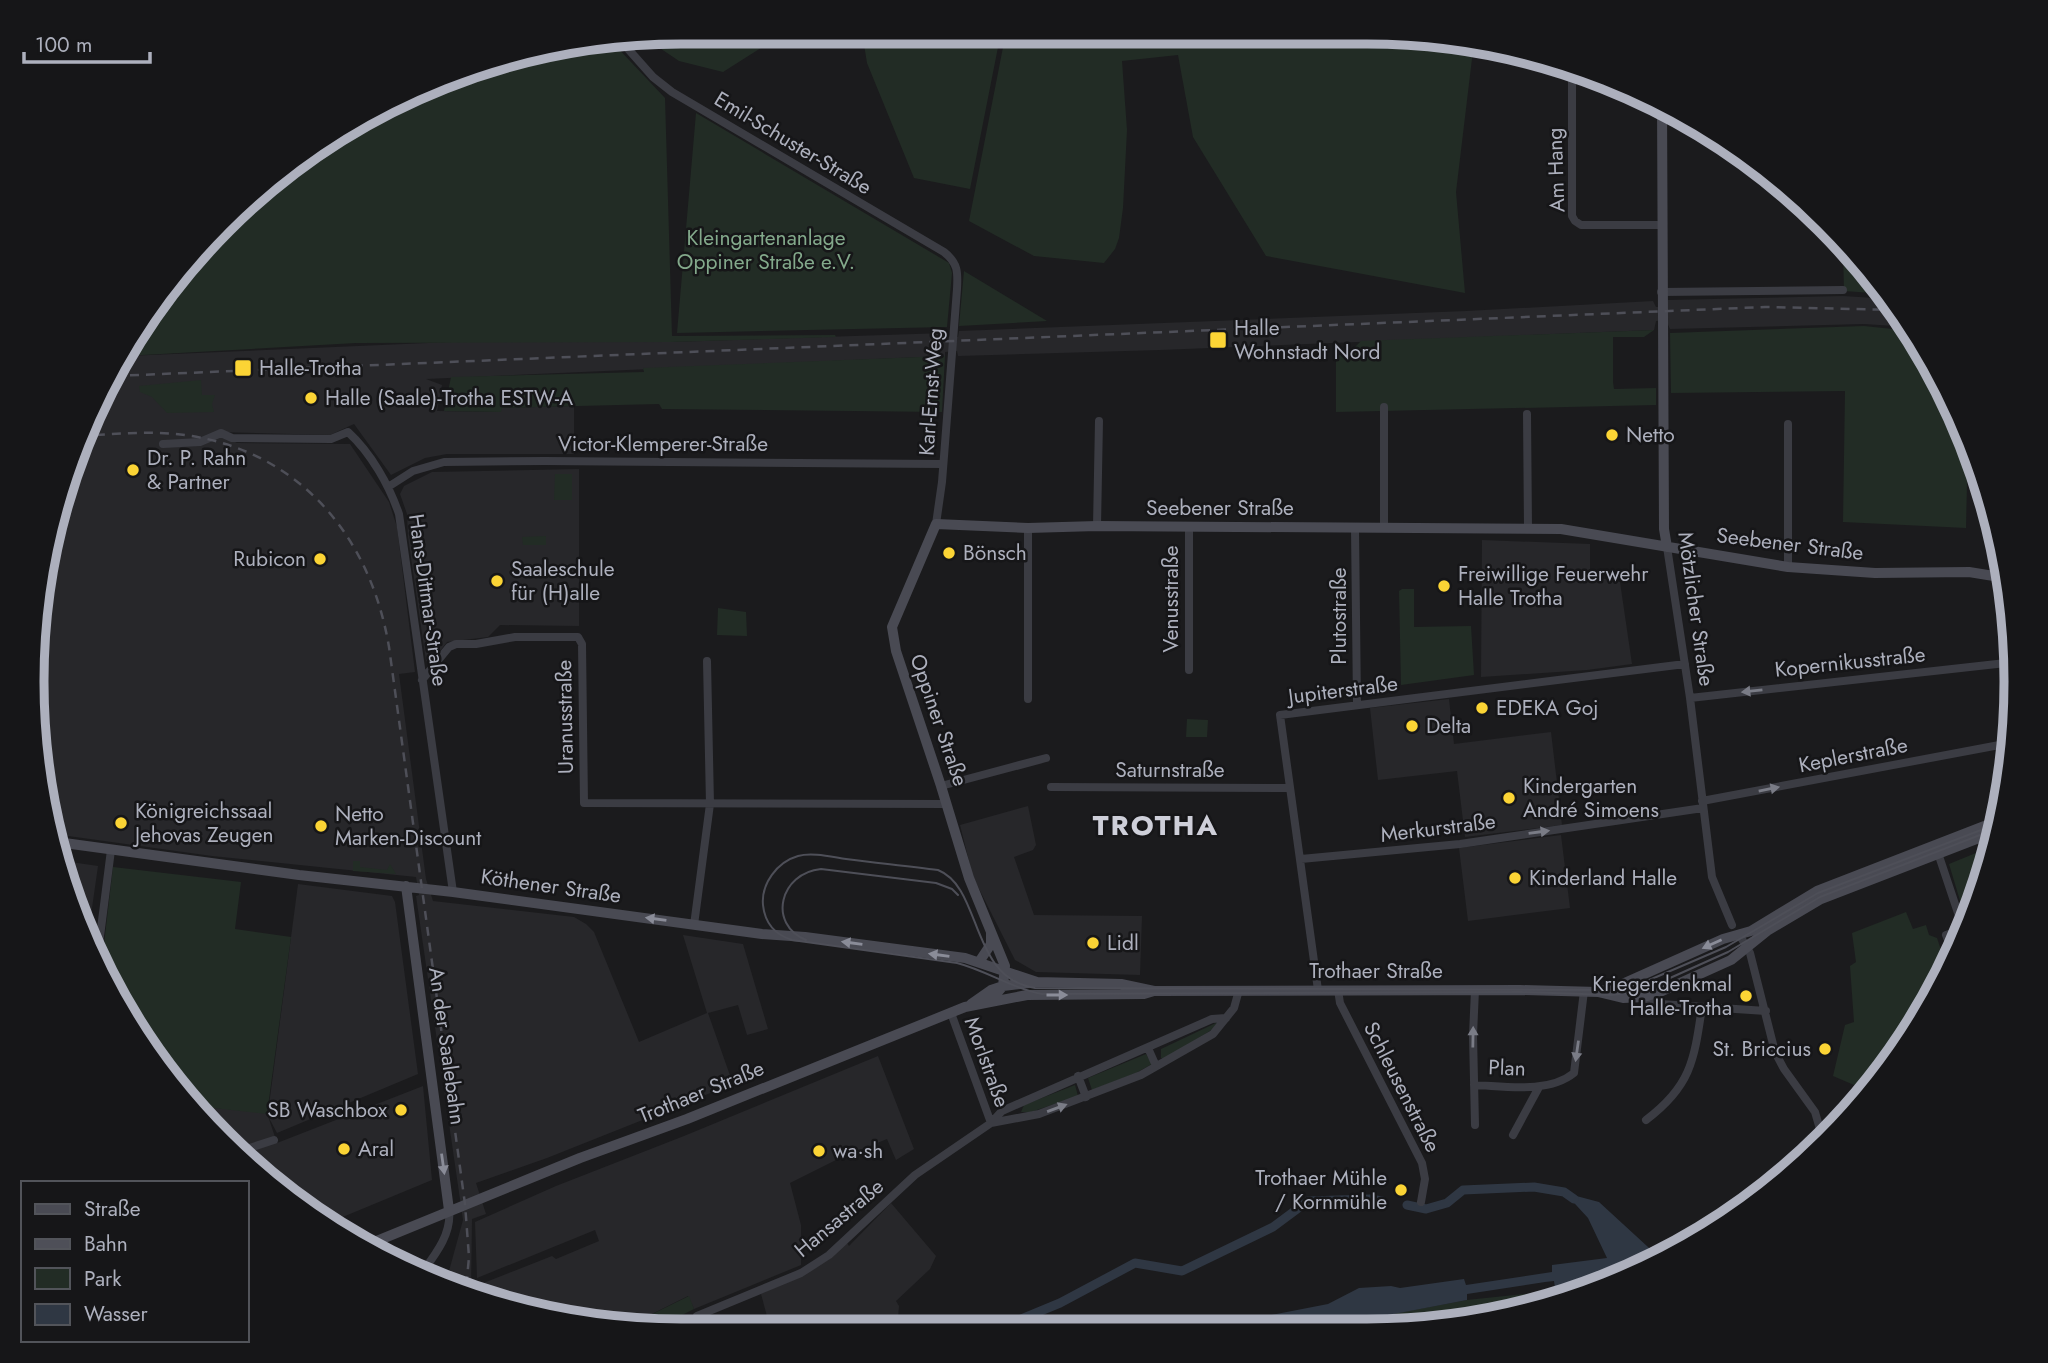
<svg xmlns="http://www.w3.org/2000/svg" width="2048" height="1363" font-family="Jost,sans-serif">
  <rect width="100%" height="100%" fill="#1b1b1d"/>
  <path fill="#27272a" d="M1843 296 1890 299 1910 327 1864 324 1670 329 1666 320 1656 321 1654 330 1160 350 958 356 957 351 945 352V356L426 379 442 385 437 411 501 412V408L574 406V454H447L425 458 391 475 354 424 330 435 217 432 237 443 350 444 389 502 397 527 415 672 399 674 426 879 433 901 574 917 586 924 594 932 639 1042 707 1013 683 935 743 944 768 1029 747 1035 738 1005 708 1013 733 1084 547 1158 476 1183 486 1214 472 1219 471 1290 446 1282 463 1220 416 896 419 895 416 877 212 856 54 834 44 809 33 639 81 433 126 356 451 342H671L946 333V337H958L959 331 1466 311 1653 301 1656 307H1665L1668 300Z
    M579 469V626L500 625 488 637 447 642 431 663 426 661 408 537 407 514 400 494 404 486 432 472Z
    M1482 540 1590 544V576L1620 582 1632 664 1587 670 1481 677Z
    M1449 699 1454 744 1551 732 1562 825 1465 837 1457 771 1378 780 1370 708Z
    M1028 806 1036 845 1033 850 1014 857 1034 915 1142 916 1140 975 1036 972 1015 960 973 877 960 825Z
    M1561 835 1570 908 1468 921 1459 848Z
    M64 861 98 866 89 929Z
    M298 884 392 896 395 902 418 1074 277 1133 268 1116 277 1143 423 1086 432 1180 333 1221 222 1141 195 1106 268 1113Z
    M878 1056 914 1149 896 1160 887 1139 838 1159 790 1183 801 1225V1265L694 1309 688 1296 628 1326 555 1319 478 1293 476 1286 552 1256 556 1259 599 1241 595 1230 477 1278 475 1222 556 1186 684 1136Z
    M891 1203 936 1256 930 1269 896 1301 899 1306 897 1331H771L761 1294 801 1273 845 1240 849 1246Z"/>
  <path fill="#222c25" d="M682 31H786V32L723 72 679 61 645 38Z
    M1366 31 1474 42 1456 192 1465 293 1266 256 1193 137 1178 55 1122 61 1127 130 1123 208 1119 238 1115 249 1104 263 1034 256 969 221 1006 32Z
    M862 32H1001L970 189 914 178 867 63Z
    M613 43 665 98 672 336 835 335 836 337 671 342 356 343 125 356 166 285 320 141 473 66Z
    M696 113 949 263 952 273 947 327 677 333Z
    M1845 245 1886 294 1844 291 1843 250Z
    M964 271 1047 321 959 326Z
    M1864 326 1912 331 1968 436 1966 528 1843 522 1845 391 1671 393 1670 333Z
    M1654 330 1644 337H1613V382L1614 389 1656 388V405L1336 412V342L1349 353 1361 341Z
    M945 356 942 412 662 409 659 404 502 408 501 412 444 411 451 377 644 372 643 368Z
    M201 380 202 395H215L212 404 214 412 167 413 152 397 140 392 139 386Z
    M555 474H572V500H554Z
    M546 536V545H523L522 537Z
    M1402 589H1414V627L1471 626 1474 675 1401 685 1399 591Z
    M718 608 746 612 747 636 717 635Z
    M1187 719 1208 720 1207 737H1186Z
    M1993 846 1968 927 1949 864Z
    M353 861H360V867L387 870 390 864 396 874 353 871Z
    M113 867 241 882 235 929 291 937 267 1114 195 1106 118 1006 102 961Z
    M1906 912 1913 929 1926 925 1929 935 1937 938 1947 968 1907 1042 1868 1091 1833 1076 1845 1025 1854 1022 1850 966 1856 962 1852 933Z
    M1218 1022 1213 1029 1166 1058H1161V1049Z
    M1146 1054 1152 1064 1136 1073 1092 1090 1088 1078Z
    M1075 1085 1078 1096 1031 1112H1021L1024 1105Z
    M1710 1214 1731 1219 1705 1234Z
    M1563 1282 1597 1288 1494 1319 1367 1331 1294 1332 1467 1300 1563 1290Z
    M689 1296 694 1309 654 1329 628 1326Z"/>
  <path fill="#2f3743" d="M1565 1193 1599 1202 1660 1258 1616 1282 1585 1291 1555 1288 1554 1281 1545 1282 1467 1294V1300L1305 1331H1189L1328 1304 1359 1288 1391 1286 1400 1288 1464 1279 1466 1285 1552 1272V1265L1607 1258 1588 1218Z"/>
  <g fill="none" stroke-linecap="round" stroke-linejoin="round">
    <path stroke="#2f3743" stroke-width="9" d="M1407 1205 1426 1209 1447 1203 1463 1190 1534 1187 1564 1192 1574 1199
      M990 1332 1060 1303 1135 1263 1182 1271 1273 1227 1308 1201 1370 1199 1382 1201"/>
    <path stroke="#3b3c43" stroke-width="8" d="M621 41 653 77 672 92 944 252C958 263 958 272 957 289L942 482 936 524
      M1572 71V216L1575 221 1581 225H1662
      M1661 292 1843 290
      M1384 407V528
      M1527 414 1528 528
      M163 444 200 442 221 433 232 438 331 439 348 432C371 453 389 485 399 514L453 892
      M388 487 413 471 444 462 545 461 943 464
      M1097 526 1099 421
      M1189 527V670
      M1355 528 1357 705
      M1667 547 1690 698 1712 877 1732 925
      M1788 567V424
      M422 680 449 647 456 644H476L515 637H578L582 644 584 803 947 804
      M1690 698 2015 662
      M1028 699V528
      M941 786 1046 758
      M1051 787 1290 788
      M1702 801 2010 743
      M1938 853 1965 934
      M1301 859 1460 844 1703 808
      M694 925 710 804 707 661
      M1739 934 1750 953 1775 1052 1784 1069 1815 1112 1824 1143
      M98 952 111 850
      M1954 955 1946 935 1963 929
      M1318 990 1280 715 1685 664
      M1338 990 1340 1003 1422 1163 1425 1179 1421 1202
      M1475 990 1473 1035 1475 1125
      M1644 997 1650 1002 1660 1004 1766 1011
      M951 1013 991 1123
      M1148 1048 1156 1066
      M1078 1076 1086 1097
      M1474 1085C1504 1086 1548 1094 1574 1073L1584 991
      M1646 1120C1691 1086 1694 1061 1702 1007
      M991 1123 1039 1114 1141 1075 1213 1034 1234 1008 1239 990
      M1513 1135 1539 1087
      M237 1152 274 1140
      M421 1274C435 1255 452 1234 449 1210
      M697 1316 801 1273 829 1255 915 1175 991 1123 1002 1111 1212 1019 1226 1018"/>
    <path stroke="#494a53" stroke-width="10" d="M1662 104 1664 529 1667 547
      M57 842 299 875 453 892 762 934 805 937 965 958 1037 982
      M406 886 449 1210
      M979 962 991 944V933
      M1598 992 1620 985 1723 939 1751 931 1817 891 2000 820
      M991 1000 1003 986 1005 966 969 878 941 786 896 651 892 627 936 524 1028 528 1097 526 1561 529 1788 567 1875 573 1969 572 2006 578
      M971 1004 991 990 1003 986 1037 982 1121 984 1154 991
      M367 1245 580 1158 687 1119 965 1007 1027 995 1144 994 1154 991 1520 990 1598 992 1623 998 1644 997 1660 992 1731 960 1767 931 1821 899 1997 831"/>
    <path stroke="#4e4f58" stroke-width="2" d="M1998 828 1820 897 1728 952 1641 991 1627 993 1611 995 1521 992 1042 994C1010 988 988 971 957 963L792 940C776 935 765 924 763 905 761 884 777 862 798 856 812 852 832 857 846 859 877 863 908 866 938 870 983 888 969 978 1035 988L1611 990 1640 984 1726 947 1818 893 1999 823
      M806 940C767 924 780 873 821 869L936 883 952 889 958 895"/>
    <path stroke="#4e4f58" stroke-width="2.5" stroke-dasharray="9 7" stroke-linecap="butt" d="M114 376 1765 307 1899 310
      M80 436C117 434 155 430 192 436 304 455 371 540 389 647L465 1204 469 1257 466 1289"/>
  </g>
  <defs><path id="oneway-solid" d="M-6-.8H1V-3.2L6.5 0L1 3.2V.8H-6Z" transform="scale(1.75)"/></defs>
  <g fill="#7a7c86">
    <use href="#oneway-solid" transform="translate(1752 691) rotate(174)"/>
    <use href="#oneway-solid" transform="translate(1769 789) rotate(-11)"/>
    <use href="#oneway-solid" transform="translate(1539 832) rotate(-8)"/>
    <use href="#oneway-solid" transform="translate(1473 1037) rotate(-89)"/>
    <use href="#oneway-solid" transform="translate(1577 1051) rotate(98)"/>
    <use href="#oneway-solid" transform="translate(1057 1108) rotate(-20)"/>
  </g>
  <g fill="#8a8c98">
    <use href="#oneway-solid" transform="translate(656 919) rotate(-172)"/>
    <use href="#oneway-solid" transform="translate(852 943) rotate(-172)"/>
    <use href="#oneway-solid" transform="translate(1712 944) rotate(156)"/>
    <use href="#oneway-solid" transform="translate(939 955) rotate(-172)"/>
    <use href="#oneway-solid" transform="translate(1057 995)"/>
    <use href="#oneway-solid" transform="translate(443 1164) rotate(82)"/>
  </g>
  <g fill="#fbd435" stroke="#161618" stroke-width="2.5">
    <rect x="1209" y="331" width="18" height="18" rx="3.5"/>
    <rect x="234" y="359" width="18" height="18" rx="3.5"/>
    <circle cx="311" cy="398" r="7"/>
    <circle cx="1612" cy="435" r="7"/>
    <circle cx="133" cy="470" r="7"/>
    <circle cx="949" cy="553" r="7"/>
    <circle cx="320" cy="559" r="7"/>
    <circle cx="497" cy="581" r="7"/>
    <circle cx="1444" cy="586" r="7"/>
    <circle cx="1482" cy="708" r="7"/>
    <circle cx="1412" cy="726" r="7"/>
    <circle cx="1509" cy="798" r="7"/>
    <circle cx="121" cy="823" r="7"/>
    <circle cx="321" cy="826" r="7"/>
    <circle cx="1515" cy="878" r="7"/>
    <circle cx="1093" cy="943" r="7"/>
    <circle cx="1746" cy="996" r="7"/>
    <circle cx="1825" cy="1049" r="7"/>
    <circle cx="401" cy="1110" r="7"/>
    <circle cx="344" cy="1149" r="7"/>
    <circle cx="819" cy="1151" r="7"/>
    <circle cx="1401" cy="1190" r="7"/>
  </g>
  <g text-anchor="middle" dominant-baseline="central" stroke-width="5" stroke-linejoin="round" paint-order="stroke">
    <g font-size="21" fill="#adb0bd" stroke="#161618">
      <text transform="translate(793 143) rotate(31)">Emil-Schuster-Straße</text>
      <text transform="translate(1556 170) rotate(-92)">Am Hang</text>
      <text transform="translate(931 392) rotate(-86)">Karl-Ernst-Weg</text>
      <text x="663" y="444">Victor-Klemperer-Straße</text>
      <text x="1220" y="508">Seebener Straße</text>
      <text transform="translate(1790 544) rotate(7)">Seebener Straße</text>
      <text transform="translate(1171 599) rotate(-90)">Venusstraße</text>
      <text transform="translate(428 600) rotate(82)">Hans-Dittmar-Straße</text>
      <text transform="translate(1696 609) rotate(82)">Mötzlicher Straße</text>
      <text transform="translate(1339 616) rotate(-90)">Plutostraße</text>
      <text transform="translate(1850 662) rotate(-6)">Kopernikusstraße</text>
      <text transform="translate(1343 690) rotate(-7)">Jupiterstraße</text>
      <text transform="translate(565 717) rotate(-91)">Uranusstraße</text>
      <text transform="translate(939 720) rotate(71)">Oppiner Straße</text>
      <text transform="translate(1853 755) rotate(-11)">Keplerstraße</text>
      <text x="1170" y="770">Saturnstraße</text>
      <text transform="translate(1438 828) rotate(-7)">Merkurstraße</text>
      <text transform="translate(551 886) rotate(8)">Köthener Straße</text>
      <text x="1376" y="971">Trothaer Straße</text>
      <text transform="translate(447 1046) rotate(82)">An der Saalebahn</text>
      <text transform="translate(987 1062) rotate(70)">Morlstraße</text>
      <text transform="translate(1507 1068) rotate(2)">Plan</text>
      <text transform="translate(1402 1087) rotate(63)">Schleusenstraße</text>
      <text transform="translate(701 1092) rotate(-22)">Trothaer Straße</text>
      <text transform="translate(839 1218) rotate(-40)">Hansastraße</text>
    </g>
    <g font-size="21" fill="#83a98b" stroke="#161618">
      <text x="766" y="238">Kleingartenanlage<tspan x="766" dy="24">Oppiner Straße e.V.</tspan></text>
    </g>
    <g font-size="21" fill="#adb0bd" stroke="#161618" text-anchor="start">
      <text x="1234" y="328">Halle<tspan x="1234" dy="24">Wohnstadt Nord</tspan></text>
      <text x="259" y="368">Halle-Trotha</text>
      <text x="325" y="398">Halle (Saale)-Trotha ESTW-A</text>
      <text x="1626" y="435">Netto</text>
      <text x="147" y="458">Dr. P. Rahn<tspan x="147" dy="24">&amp; Partner</tspan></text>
      <text x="963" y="553">Bönsch</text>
      <text x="306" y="559" text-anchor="end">Rubicon</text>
      <text x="511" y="569">Saaleschule<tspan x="511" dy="24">für (H)alle</tspan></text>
      <text x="1458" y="574">Freiwillige Feuerwehr<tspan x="1458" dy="24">Halle Trotha</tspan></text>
      <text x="1496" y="708">EDEKA Goj</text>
      <text x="1426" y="726">Delta</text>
      <text x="1523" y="786">Kindergarten<tspan x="1523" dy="24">André Simoens</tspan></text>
      <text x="135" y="811">Königreichssaal<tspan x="135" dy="24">Jehovas Zeugen</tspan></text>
      <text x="335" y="814">Netto<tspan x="335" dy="24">Marken-Discount</tspan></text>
      <text x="1529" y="878">Kinderland Halle</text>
      <text x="1107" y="943">Lidl</text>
      <text x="1732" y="984" text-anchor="end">Kriegerdenkmal<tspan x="1732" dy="24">Halle-Trotha</tspan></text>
      <text x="1811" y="1049" text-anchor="end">St. Briccius</text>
      <text x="387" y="1110" text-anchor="end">SB Waschbox</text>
      <text x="358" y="1149">Aral</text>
      <text x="833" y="1151">wa·sh</text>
      <text x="1387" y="1178" text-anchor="end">Trothaer Mühle<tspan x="1387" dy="24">/ Kornmühle</tspan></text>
    </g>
    <g font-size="28" font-weight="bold" letter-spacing="2" fill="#cecfd9" stroke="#161618">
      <text x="1156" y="825">TROTHA</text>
    </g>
  </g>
  <path d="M0 0H2048V1363H0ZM681 44H1367A637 637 0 0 1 2004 681V682A637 637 0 0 1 1367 1319H681A637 637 0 0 1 44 682V681A637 637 0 0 1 681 44Z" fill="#161618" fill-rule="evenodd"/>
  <path fill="none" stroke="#adb0bd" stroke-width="9" d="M681 44H1367A637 637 0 0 1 2004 681V682A637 637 0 0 1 1367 1319H681A637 637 0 0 1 44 682V681A637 637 0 0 1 681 44Z"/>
  <rect x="21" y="1181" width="228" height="161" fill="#161618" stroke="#52545a" stroke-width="2"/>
  <rect x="35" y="1204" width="35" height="10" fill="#494a53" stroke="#52545a" stroke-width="2"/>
  <text x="84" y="1216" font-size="21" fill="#adb0bd">Straße</text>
  <rect x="35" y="1239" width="35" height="10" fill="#4e4f58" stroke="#52545a" stroke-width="2"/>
  <text x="84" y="1251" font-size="21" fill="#adb0bd">Bahn</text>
  <rect x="35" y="1268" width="35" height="21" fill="#222c25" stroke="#52545a" stroke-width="2"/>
  <text x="84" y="1286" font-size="21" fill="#adb0bd">Park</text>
  <rect x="35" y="1304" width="35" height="21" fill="#2f3743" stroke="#52545a" stroke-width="2"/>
  <text x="84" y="1321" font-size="21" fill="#adb0bd">Wasser</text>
  <path d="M24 52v10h126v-10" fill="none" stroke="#adb0bd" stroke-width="3.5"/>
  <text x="35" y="52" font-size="21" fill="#adb0bd" stroke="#161618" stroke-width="5" paint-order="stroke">100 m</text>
</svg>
